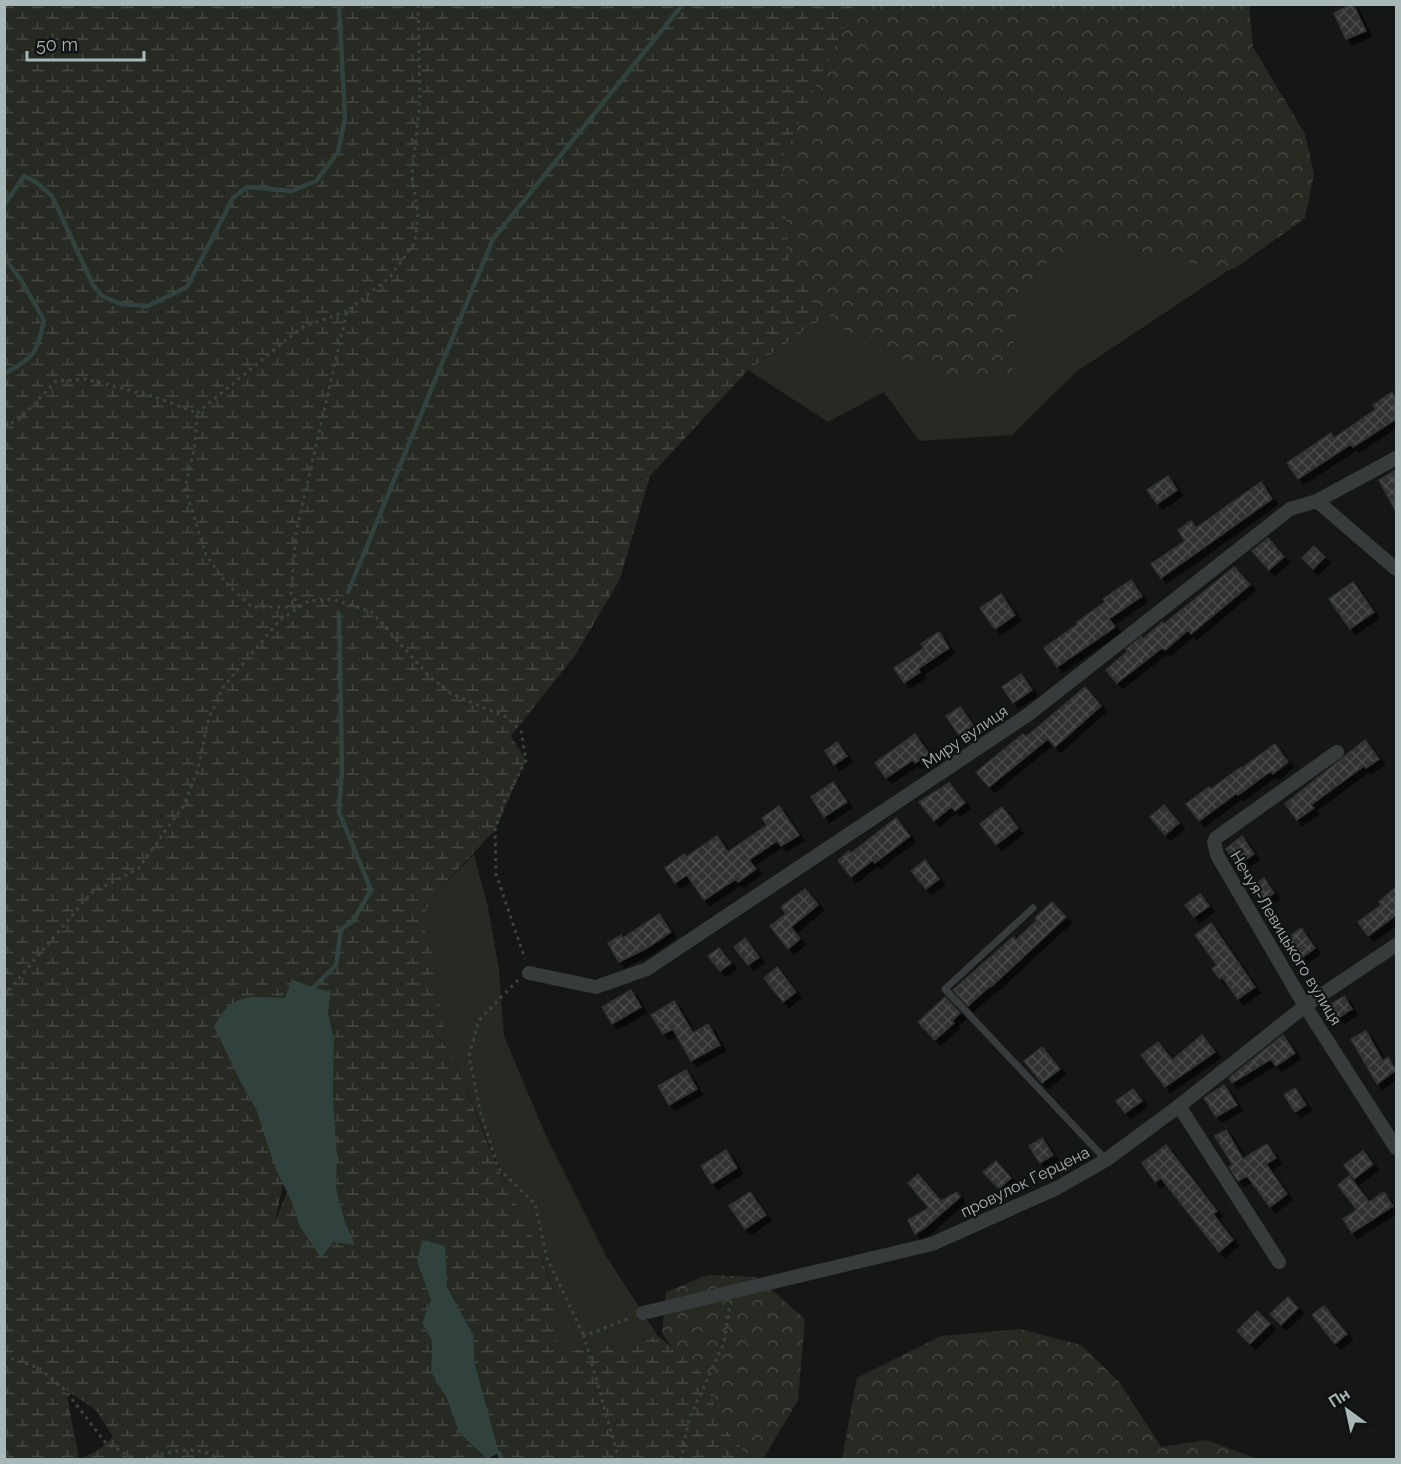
<svg xmlns="http://www.w3.org/2000/svg" width="1401" height="1464" font-family="Raleway,sans-serif">
  <defs>
    <pattern id="forest-crowns" width="20" height="18" patternUnits="userSpaceOnUse" patternTransform="scale(1.5)"><rect width="20" height="18" fill="#262a22"/><path d="M2 6a3 3 0 1 1 6 0M12 15a3 3 0 1 1 6 0" fill="none" stroke="#434740"/></pattern>
    <pattern id="wetland-marsh" width="20" height="14" patternUnits="userSpaceOnUse" patternTransform="scale(1.5)"><rect width="20" height="14" fill="#262a22"/><path d="M1 5h8M5 5V1M11 12h8M15 12V8" fill="none" stroke="#434740"/></pattern>
    <pattern id="building-cross-hatch" width="8" height="8" patternUnits="userSpaceOnUse" patternTransform="scale(1.5)"><rect width="8" height="8" fill="#303233"/><path d="M0 0l8 8M0 8l8-8" fill="none" stroke="#4b4d4e"/></pattern>
    <filter id="shadow"><feDropShadow dx="5.5" dy="5.5" stdDeviation="0" flood-color="#0009"/></filter>
  </defs>
  <rect width="100%" height="100%" fill="#151717"/>
  <path fill="#262a22" d="M1101 236 1143 252 1238 264 1076 372 1012 435 919 441 884 392 828 422 748 370 828 314 1009 317 1046 264Z
    M474 854 488 907 499 969 504 1036 546 1136 606 1256 658 1336 559 1353 556 1300 543 1260 511 1196 450 1051 433 1031 421 919 437 892Z"/>
  <path fill="url(#forest-crowns)" d="M1249 4 1253 47 1305 134 1314 174 1305 218 1234 269 1159 258 1101 236 1046 264 1015 318 1012 378 940 375 852 337 780 268 778 167 854 5Z
    M708 1275 757 1277 805 1319 798 1400 763 1459H751L721 1424 702 1373 673 1349 662 1333 666 1292Z
    M1020 1329 1081 1345 1120 1383 1161 1447 1206 1440 1258 1459H842L857 1378 941 1336Z"/>
  <path fill="url(#wetland-marsh)" fill-rule="evenodd" d="M4 5H854L782 159 789 264 828 314 748 370 650 476 620 579 576 654 511 736 526 760 495 830 437 892 421 919 434 961 443 1027 433 1032 450 1051 498 1168 540 1253 556 1300 559 1353 658 1336 702 1373 721 1424 751 1459H503L498 1450 475 1364 473 1334 447 1287 417 1262 431 1300 422 1323 432 1341 431 1372 444 1393 459 1433 486 1459H5ZM293 979 313 988 331 991 328 1013 334 1039 333 1098 337 1154 286 1181 287 1192 275 1222 283 1184 256 1109 244 1089 214 1027 257 996 285 998ZM66 1390 96 1410 113 1437 97 1451 79 1459Z"/>
  <path fill="#31423e" d="M292 979 314 988 331 991 328 1013 334 1039 333 1098 337 1154 336 1188 345 1223 355 1245 333 1242 321 1258 300 1227 292 1202 276 1170 256 1109 244 1089 214 1027C231 992 251 996 285 998Z
    M422 1240 445 1246 447 1287 473 1334 475 1364 499 1453 487 1459 459 1433 446 1397 431 1372 432 1341 422 1323 431 1300 417 1262Z"/>
  <g fill="none" stroke-linecap="round" stroke-linejoin="round">
    <path stroke="#31423e" stroke-width="4.5" d="M4 205 24 176 37 183 52 196 93 285 102 296 121 304 148 306 187 287 233 198 247 187 292 191 316 181 338 152 345 118 339 4
      M4 257 21 280 44 320C37 354 34 357 4 374
      M348 592 493 239 683 4
      M313 988 336 965 341 929 353 921 371 890 339 812 342 768 339 614
      M499 1453 502 1460"/>
  </g>
  <path fill="url(#building-cross-hatch)" stroke="#303233" stroke-width="1.5" filter="url(#shadow)" d="M1351 4H1353L1366 31 1346 39 1334 13Z
    M1392 392 1396 400V419L1353 447 1351 444 1298 479 1287 463 1331 433 1334 438 1376 409 1373 405Z
    M1396 470V512L1379 480Z
    M1168 476 1177 490 1157 504 1147 490Z
    M1261 482 1272 499 1161 578 1151 564 1185 541 1178 530 1191 521 1196 528Z
    M1268 538 1284 557 1269 570 1252 551Z
    M1314 546 1325 557 1313 569 1302 558Z
    M1234 567 1250 585 1191 634 1188 630 1165 650 1162 648 1117 683 1106 670 1128 651 1126 649 1141 637 1143 639 1162 622 1164 624Z
    M1131 580 1142 596 1109 619 1115 627 1057 667 1044 648 1078 624 1077 622 1105 602 1103 599Z
    M1353 582 1374 612 1350 629 1329 599Z
    M1001 594 1015 615 995 629 980 608Z
    M939 632 949 648 918 669 920 672 904 683 894 668 924 648 921 644Z
    M1021 674 1032 690 1013 703 1002 687Z
    M1085 687 1101 706 1055 747 1048 739 989 787 976 772 1023 734 1026 737Z
    M960 707 973 725 959 735 946 716Z
    M915 734 929 754 915 763 913 760 886 778 875 763Z
    M1365 740 1379 759 1366 768 1364 766 1311 805 1314 808 1297 820 1285 804Z
    M837 742 847 756 834 765 825 751Z
    M1275 744 1288 762 1273 774 1271 771 1238 795 1237 793 1199 821 1186 804 1209 787 1211 789 1241 767 1242 768Z
    M833 782 847 802 824 817 811 797Z
    M949 783 965 803 955 811 951 807 934 821 919 802Z
    M1164 805 1179 823 1165 835 1150 817Z
    M779 806 799 835 781 846 777 841 749 860 756 869 738 882 736 879 704 900 687 875 675 883 665 868 684 854 686 857 717 836 728 852 767 825 762 818Z
    M1002 807 1018 828 996 845 980 824Z
    M896 818 910 836 875 863 873 860 851 877 838 860 849 851 851 853Z
    M1242 836 1254 854 1238 865 1226 849Z
    M925 860 939 879 926 889 911 871Z
    M1264 878 1274 893 1261 902 1250 888Z
    M1396 887V915L1368 936 1358 922 1381 905 1379 902Z
    M805 889 818 905 791 927 800 939 788 949 770 926 786 914 781 907Z
    M1200 894 1209 906 1194 917 1185 905Z
    M1052 902 1066 917 991 987 990 986 968 1006 953 990 1013 937 1016 940 1037 920 1035 918Z
    M659 914 671 932 647 948 619 962 608 943 621 935 623 938Z
    M1211 923 1255 987 1238 999 1222 977 1220 979 1212 969 1217 965 1195 935Z
    M1301 928 1315 948 1300 959 1285 940Z
    M745 938 759 957 748 965 734 947Z
    M719 948 731 963 720 971 708 956Z
    M777 967 796 992 783 1002 764 978Z
    M631 990 641 1007 612 1024 602 1007Z
    M1344 996 1352 1009 1338 1018 1329 1005Z
    M945 997 960 1013 952 1021 954 1023 935 1040 918 1022Z
    M674 1001 693 1033 708 1024 720 1045 691 1061 673 1029 663 1034 651 1015Z
    M1366 1031 1383 1061 1388 1057 1396 1070 1377 1084 1351 1039Z
    M1202 1035 1215 1052 1165 1087 1141 1055 1158 1042 1172 1060Z
    M1283 1035 1295 1053 1276 1066 1271 1059 1232 1083 1229 1078Z
    M1042 1047 1060 1069 1042 1083 1024 1061Z
    M686 1070 697 1089 669 1105 658 1086Z
    M1224 1085 1237 1105 1216 1117 1204 1098Z
    M1295 1088 1306 1105 1295 1112 1284 1095Z
    M1133 1089 1142 1101 1125 1113 1116 1101Z
    M1226 1130 1243 1159 1267 1144 1276 1158 1266 1164 1287 1194 1270 1207 1247 1176 1238 1181 1229 1167 1233 1165 1215 1136Z
    M1042 1138 1053 1155 1040 1163 1029 1146Z
    M1166 1145 1217 1211 1213 1214 1233 1240 1219 1252 1161 1178 1155 1182 1142 1163Z
    M726 1150 737 1168 712 1184 701 1166Z
    M1363 1151 1373 1164 1354 1179 1344 1165Z
    M996 1161 1011 1178 999 1189 983 1172Z
    M918 1174 941 1201 957 1192 960 1197 925 1228 915 1234 908 1220 929 1208 908 1183Z
    M1349 1176 1369 1202 1384 1192 1393 1206 1352 1233 1343 1219 1357 1210 1338 1185Z
    M750 1192 766 1215 745 1229 729 1206Z
    M1288 1297 1298 1308 1281 1325 1270 1314Z
    M1324 1306 1347 1334 1335 1344 1312 1315Z
    M1257 1311 1270 1324 1250 1344 1237 1331Z"/>
  <g fill="none" stroke-linecap="round" stroke-linejoin="round">
    <path stroke="#3d4343" stroke-width="3" stroke-dasharray="3 4.5" stroke-linecap="butt" d="M197 413 301 328 347 311
      M4 426 20 419 56 381 86 379 155 397 197 413 195 445 185 488 206 555 225 582 252 607H298
      M300 607 291 593 296 533 347 311 390 277 415 242 418 215 412 175 420 101 418 4
      M518 980 479 1020 469 1056 480 1110 498 1168 535 1204 547 1258 584 1336
      M4 996 91 893 138 869 184 805 198 769 208 720 224 686 280 620 309 601 332 599 372 612 429 676 452 694 506 717 521 731 526 760 503 804 495 830 496 874 525 959
      M4 1356 39 1368 65 1390 105 1442 136 1460
      M139 1460C164 1454 197 1441 219 1460
      M619 1460 584 1336 630 1318
      M681 1460 689 1419 724 1343 730 1305"/>
    <path stroke="#373b3c" stroke-width="7" d="M1033 908 945 989 1106 1160"/>
    <path stroke="#373b3c" stroke-width="14" d="M1317 501 1396 569
      M1337 752 1216 838 1214 842 1217 855 1305 1006 1396 1148
      M529 973 596 987 647 969 1029 714 1290 509 1317 501 1396 458
      M1179 1106 1279 1262
      M643 1313 932 1244 1057 1188 1106 1160 1179 1106 1305 1006 1396 945"/>
  </g>
  <g text-anchor="middle" dominant-baseline="central" stroke-width="4.5" stroke-linejoin="round" paint-order="stroke">
    <g font-size="16" fill="#a8b7b7" stroke="#101212">
      <text transform="translate(965 737) rotate(-34)">Миру вулиця</text>
      <text transform="translate(1286 938) rotate(59)">Нечуя-Левицького вулиця</text>
      <text transform="translate(1025 1182) rotate(-26)">провулок Герцена</text>
    </g>
  </g>
  <rect width="1401" height="1464" fill="none" stroke="#a8b7b7" stroke-width="12"/>
  <g transform="translate(1347 1410) rotate(327)" stroke="#101212" stroke-width="4.5" paint-order="stroke">
  <path d="M0-4.5L10 22L0 15L-10 22Z" fill="#a8b7b7"/>
  <text y="-9" font-size="16" font-weight="bold" text-anchor="middle" fill="#a8b7b7">Пн</text>
  </g>
  <path d="M27 51v9h117v-9" fill="none" stroke="#a8b7b7" stroke-width="3"/>
  <text x="36" y="51" font-size="18" fill="#a8b7b7" stroke="#101212" stroke-width="4.5" paint-order="stroke">50 m</text>
</svg>
